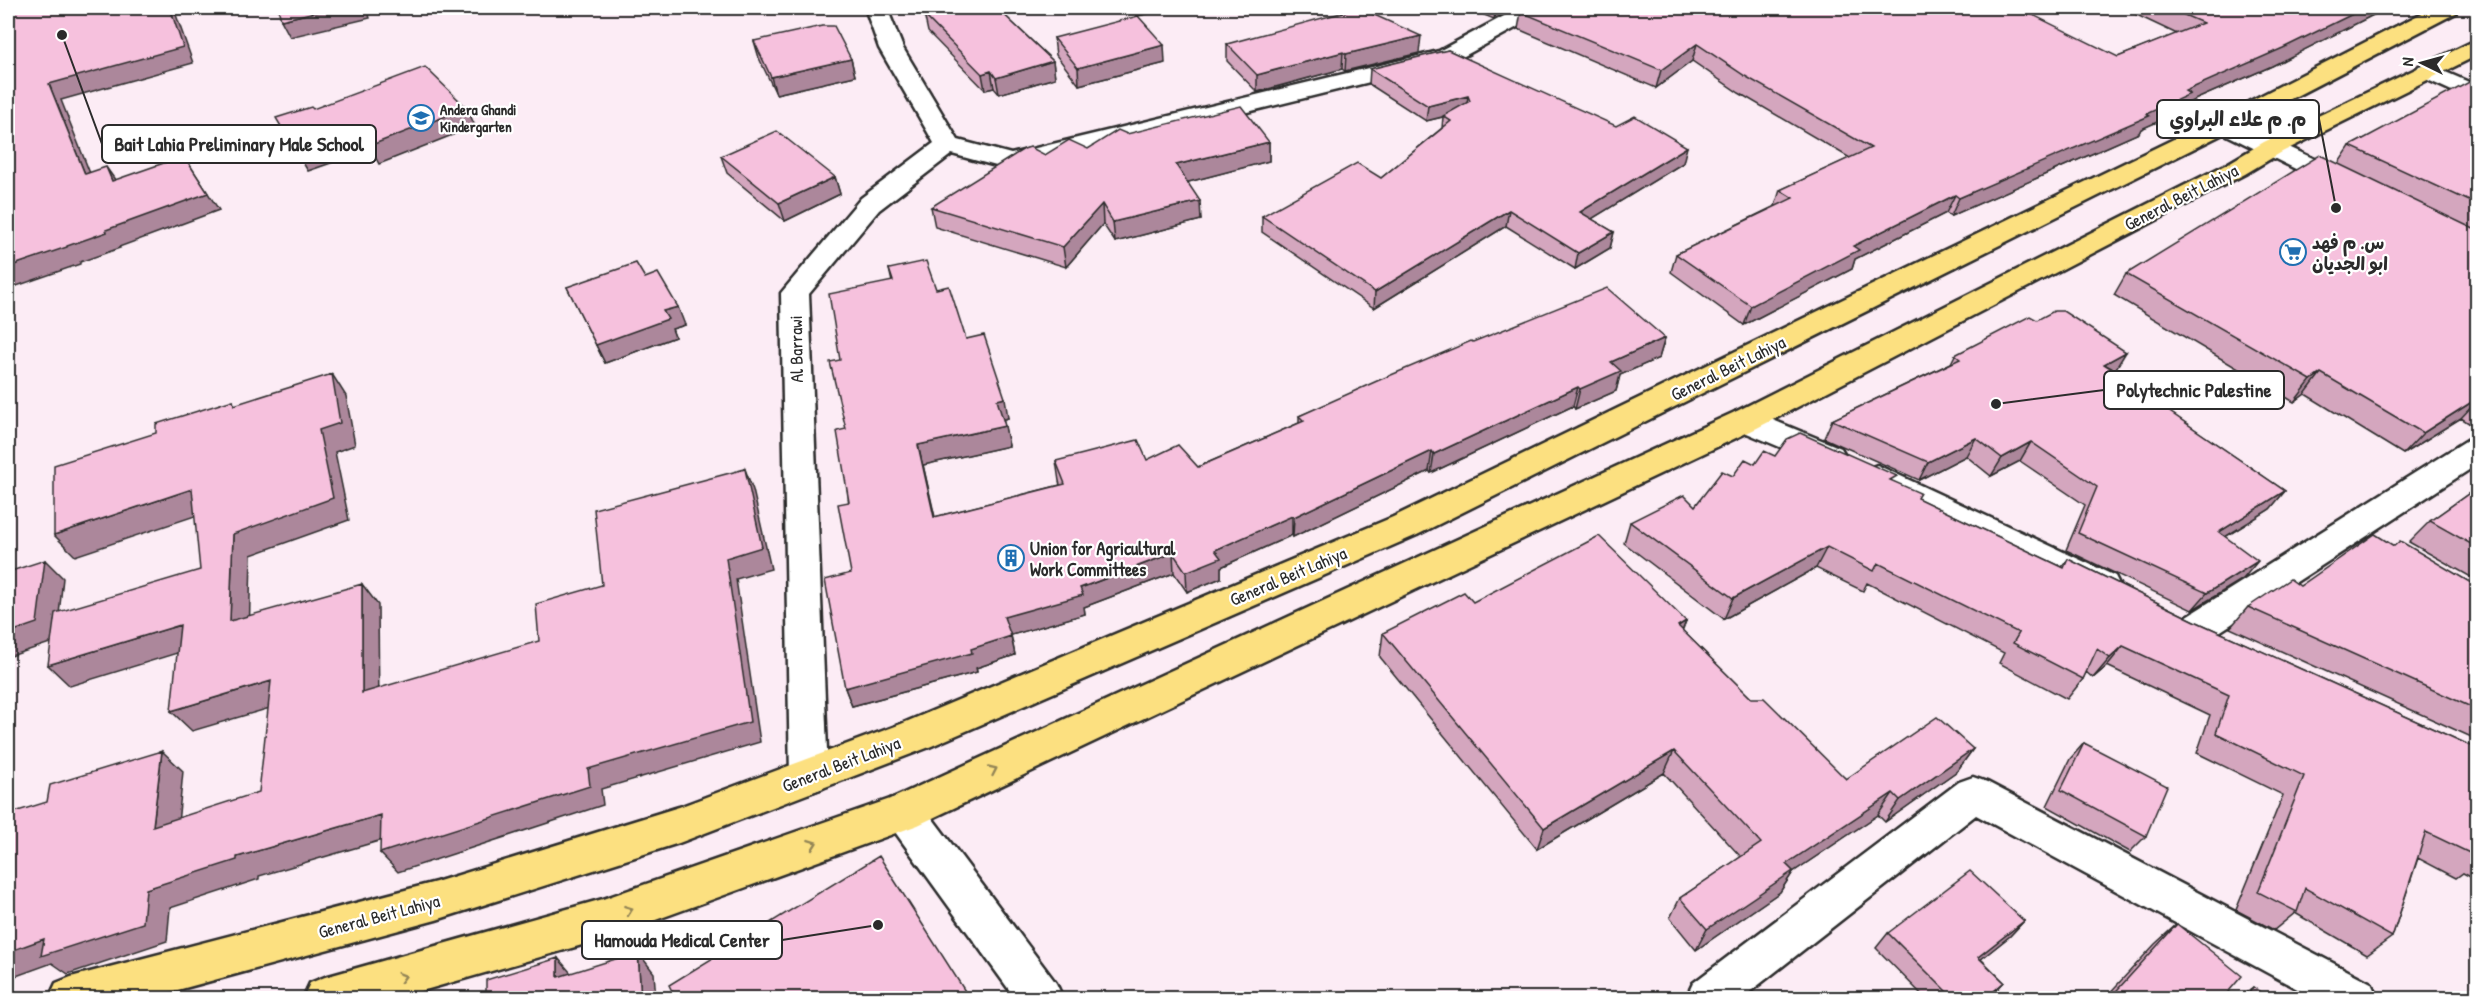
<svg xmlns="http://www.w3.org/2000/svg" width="2485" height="1006" font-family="'Patrick Hand','Playpen Sans Arabic',sans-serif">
  <rect width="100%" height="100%" fill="#fcecf5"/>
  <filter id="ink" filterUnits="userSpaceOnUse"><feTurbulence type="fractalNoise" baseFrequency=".0167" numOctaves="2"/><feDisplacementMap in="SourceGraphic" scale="12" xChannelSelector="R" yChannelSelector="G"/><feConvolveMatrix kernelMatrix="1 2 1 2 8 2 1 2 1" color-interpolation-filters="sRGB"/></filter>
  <g filter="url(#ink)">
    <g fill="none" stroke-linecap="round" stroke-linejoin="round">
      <defs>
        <path id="minor" d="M865 8H887L903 48 958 140 1011 154 1439 51 1519 8H1546L1543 13 1455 61 1447 63 1011 170 952 154 879 210 809 294 828 776 823 788 809 793 795 788 790 776 781 293 861 198 934 143 879 48Z
          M2427 64 2478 86V103L2419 76 2415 71 2419 66Z
          M2224 117 2356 178 2360 184 2356 190 2347 192 2338 190 2215 129 2212 124 2215 119Z
          M1746 409 1841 448 1846 456 1841 464 1830 468 1735 428 1730 420 1735 412Z
          M2478 437V464L2207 640 2194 644 2181 640 2176 630 2181 620 2467 440Z
          M1877 465 2115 576 2120 586 2115 596 2103 600 2091 596 1866 485 1861 477 1866 469Z
          M1973 777 1987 782 2371 983 2378 998H2314L1976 815 1742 998H1686L1693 983 1959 782Z
          M904 794 918 799 1056 983 1063 998H1015L890 825 884 812 890 799Z"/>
        <path id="major" d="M2432 8H2459L2456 13 2233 129 1417 535 927 748 679 843 436 920 148 998H49L56 983 71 977 436 882 679 807 901 724 1393 517 2215 119Z
          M2478 39V55L2282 152 2245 174 1757 428 918 825 603 939 397 998H303L310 983 325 977 603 899 893 798 1735 412 2227 164 2264 142Z"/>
      </defs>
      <use href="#minor" stroke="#2b2b2b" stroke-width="5"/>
      <use href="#major" stroke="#2b2b2b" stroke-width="5"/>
      <use href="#minor" fill="#fff" fill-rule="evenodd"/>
      <use href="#major" fill="#fce080" fill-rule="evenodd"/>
    </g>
    <path fill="#d4a6be" stroke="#2b2b2b" stroke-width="1.5" d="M917 8H997L1053 61 1055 78 999 94 994 88 985 90 928 32 925 18Z
      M1130 8H1172L1137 16Z
      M1467 8H1516L1494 19Z
      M2122 8H2387L2272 66 2185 104 2180 112 2141 129 2139 133 1951 216 1946 213 1855 259 1852 269 1744 325 1671 272 1676 254 1775 206 1780 190 1850 158 1739 93 1692 61 1656 88 1518 29 1521 12 2118 57 2177 34Z
      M1054 38 1165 63 1079 85 1056 55Z
      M754 41 851 59 855 76 776 94 759 58Z
      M1227 44 1419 53 1345 71 1342 69 1257 92 1227 61Z
      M1448 50 1683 163 1591 219 1614 232 1610 248 1575 269 1506 226 1374 308 1262 232V216L1381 178 1442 128 1443 117 1426 121 1369 84 1370 69Z
      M2478 81V429L2461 418 2403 454 2305 394 2294 402 2114 295 2126 274 2338 164 2350 146Z
      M1127 134 1269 142V161L1188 182 1201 220 1115 242 1103 224 1066 267 935 227 931 207 1045 155 1088 149Z
      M721 156 835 177 840 194 785 221 727 173Z
      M889 269 936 289 966 339 1008 418 1003 419 1009 446 923 465 935 517 1060 485 1059 481 1056 461 1147 460 1198 467 1299 423V416L1473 342 1665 338 1659 358 1620 375 1616 391 1575 409 1573 406 1431 473 1429 471 1293 537 1292 535 1221 567V578L1187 592 1174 573 1084 607 1085 614 1011 635 1015 655 976 668 977 672 852 706 845 688 851 573 846 429 840 360 892 282Z
      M645 278 685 325 672 329 675 337 605 363 567 287Z
      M1955 355 2114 370 2127 383 2285 491 2270 509 2225 537 2243 579 2192 610 2066 550 2085 505 2020 461 1991 476 1966 456 1919 480 1824 438 1832 420 1951 363Z
      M1775 456 1894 482 1917 498 2062 567 2068 559 2197 622 2478 749V881L2463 873 2456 878 2418 858 2392 937 2367 955 2295 913 2274 930 2236 910 2283 795 2197 753 2210 715 2107 666 2093 678 2086 672 2083 679 2067 699 1999 663 2004 653 1867 583 1863 591 1816 568 1724 619 1624 543 1630 522 1695 506 1733 476 1755 464Z
      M2478 487V581L2409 542 2430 521Z
      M2394 546 2478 587V740L2230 628 2248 607 2300 586Z
      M1473 602 1686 621 1682 630 1751 698 1846 779 1973 749 1957 771 1885 822 1878 815 1793 872 1780 892 1696 950 1670 918 1680 898 1741 857 1664 773 1537 849 1380 657 1383 633Z
      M2084 743 2146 836 2130 852 2047 806 2070 759Z
      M2024 921 2010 936 1981 959 2004 982 1988 999H1926L1876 948 1888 933Z
      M2177 924 2222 999H2104L2155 944Z
      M2253 987 2270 999H2241L2244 994Z"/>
    <path fill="#ac879b" stroke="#2b2b2b" stroke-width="1.5" d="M170 8H177L174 9 193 63 61 100 97 191 85 174 49 84Z
      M332 8H367L370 18 290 37 281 20Z
      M1137 8H1172L1137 16Z
      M1496 8H1516L1494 19Z
      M2365 8H2387L2272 66 2185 104 2180 112 2141 129 2139 133 1951 216 1959 198 2146 114 2185 91Z
      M1421 36 1419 53 1345 71 1346 54Z
      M1697 44 1692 61 1656 88 1661 70Z
      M1164 45 1165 63 1079 85 1078 68Z
      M1343 52 1342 69 1257 92V75Z
      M851 59 855 76 776 94 771 77Z
      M1053 61 1055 78 999 94 996 78Z
      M991 71 994 88 985 90 982 74Z
      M1468 96 1466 111 1426 121 1428 106Z
      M467 108 475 126 379 164 371 149 308 171 297 153 361 132Z
      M1269 142V161L1177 185 1176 165Z
      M1687 147 1683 163 1577 228 1580 212Z
      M184 156 219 210 119 247 120 248 80 262V264L8 289V267L67 246Z
      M106 167 118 184 112 181Z
      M835 177 840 194 785 221 779 203Z
      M1955 195 1946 213 1855 259 1852 269 1744 325 1751 306 1853 246Z
      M1200 201 1201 220 1115 242 1113 222Z
      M1102 204 1103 224 1066 267 1063 247Z
      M1509 210 1506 226 1374 308 1375 292Z
      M1614 232 1610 248 1575 269 1578 253Z
      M678 307 685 325 672 329 675 337 605 363 596 345 663 311Z
      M1665 338 1659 358 1620 375 1616 391 1575 409 1580 389 1611 362Z
      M2126 352 2115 370 2104 364Z
      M2321 373 2305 394 2294 402 2311 380Z
      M332 374 346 396 355 445 335 452 349 520 251 555 249 642 230 621 233 534 319 430Z
      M1578 387 1573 406 1431 473 1434 454Z
      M1005 398 1008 418 1001 420 997 400Z
      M2478 398V400L2461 418 2403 454 2423 433Z
      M1005 426 1009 446 923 465 939 537 918 445Z
      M1976 438 1966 456 1919 480 1928 462Z
      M2031 442 2020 461 1991 476 2002 458Z
      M1432 451 1429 471 1293 537 1294 517Z
      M745 469 753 490 771 569 736 579 760 742 601 789 603 805 398 872 380 853 588 769 726 558Z
      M192 489 210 511 75 556 54 535Z
      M2285 491 2270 509 2204 550 2219 532Z
      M1292 516V535L1221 567V578L1187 592 1186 572 1215 550Z
      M1827 547 1816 568 1724 619 1733 598Z
      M1173 553 1174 573 1084 607 1085 614 1008 636 1004 617Z
      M45 560 63 578 56 641 8 657V633Z
      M2258 561 2243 579 2192 610 2207 593Z
      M362 584 378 605 379 713 362 693Z
      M1686 621 1677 645 1678 626Z
      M180 625 200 646 70 686 48 665Z
      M1011 636 1015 655 976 668 977 672 852 706 845 688Z
      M2123 646 2107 666 2093 678 2110 658Z
      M271 681 290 702 192 731 171 711Z
      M1973 749 1957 771 1885 822 1900 800Z
      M162 751 183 771 176 845 153 826Z
      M1674 751 1664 773 1537 849 1544 828Z
      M1893 793 1878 815 1793 872 1780 892 1696 950 1707 929 1786 864Z
      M381 815 399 835 259 876V879L170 908 167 941 68 974 52 963 8 979V952L146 889 237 857Z
      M2024 921 2010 936 1965 972 1978 957Z
      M638 952 654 973 656 999H641Z
      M558 958 576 979 558 977Z
      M2004 982 1988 999H1985Z"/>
    <path fill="#f6c1dd" stroke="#2b2b2b" stroke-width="1.5" d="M10 8H170L183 47 49 84 85 174 106 167 112 181 184 156 208 193 106 230 107 232 67 246V247L8 267V64H9L8 59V18L9 17Z
      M278 8H332L281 20Z
      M927 8H997L1053 61 996 78 991 71 982 74 925 16 932 14Z
      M1359 8 1421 36 1346 54 1343 52 1257 75 1227 44Z
      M1529 8H2019L2118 57 2203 23 2168 8H2365L2283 48 2185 91 2190 94 2146 114 2149 116 1959 198 1955 195 1853 246 1859 250 1751 306 1676 254 1793 198 1780 190 1871 148 1745 76 1697 44 1661 70 1521 12Z
      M1138 16 1164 45 1078 68 1054 38Z
      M822 26H834L851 59 771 77 754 41Z
      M1448 50 1616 126 1635 116 1687 147 1580 212 1614 232 1578 253 1509 210 1375 292 1262 216 1357 163 1381 178 1451 121 1443 116 1470 101 1468 96 1428 106 1370 69Z
      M425 67 467 108 369 146 361 132 297 153 276 118 311 107 313 109Z
      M2473 80 2478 81V205L2350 146Z
      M1241 106 1269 142 1176 165 1200 201 1113 222 1102 204 1063 247 931 207 1024 149 1030 147 1045 155 1069 140 1088 149 1118 130 1127 134Z
      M777 131 835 177 779 203 721 156Z
      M2320 155 2478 231V398L2423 433 2321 373 2311 380 2126 274Z
      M926 261 936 289 949 286 966 339 984 335 1005 398 997 400 1005 426 918 445 934 517 1065 484 1056 461 1138 440 1147 460 1178 445 1198 467 1304 421 1299 416 1377 381 1471 341 1473 342 1607 288 1665 338 1611 362 1621 371 1580 389 1578 387 1434 454 1432 451 1294 517 1292 516 1215 550 1221 558 1186 572 1173 553 1080 588 1083 595 1004 617 1011 636 971 649 972 653 845 688 825 580 851 573 838 504 849 502 837 431 846 429 830 362 840 360 829 294 893 281 889 269Z
      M636 263 645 278 658 273 678 307 663 311 668 319 596 345 567 287Z
      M2054 311H2063L2126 352 2104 364 2129 380 2126 382 2285 491 2219 532 2258 561 2207 593 2078 533 2097 487 2031 442 2002 458 1976 438 1928 462 1832 420 1960 359 1955 355 2030 316 2037 320Z
      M332 374 340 423 319 430 333 498 233 534 230 621 362 584V693L539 641 536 604 602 585 594 509 745 469 762 547 726 558 750 722 588 769 590 786 380 853 381 815 237 857V860L146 889 143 923 41 956 44 939 8 952V814L47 802 50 785 162 751 153 826 259 792 271 681 171 711 180 625 48 665 55 613 200 570 192 489 54 535V465L156 433V424L233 400 234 405Z
      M1800 433 1897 476 1890 480 1920 493 1917 498 2064 568 2068 559 2197 622 2478 749V857L2426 832 2392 937 2305 888 2297 912 2258 892 2304 776 2216 733 2229 695 2123 646 2110 658 2097 649 2083 679 2013 643 2019 633 1878 563 1874 571 1827 547 1733 598 1630 522 1684 495 1695 506 1722 471 1733 476 1745 459 1755 464 1764 451 1775 456 1787 439Z
      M2478 487V548L2430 521Z
      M2375 534 2394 546 2400 541 2478 587V710L2248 607 2290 579 2300 586Z
      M1599 536 1686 621 1678 626 1751 698H1764L1846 779 1937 717 1973 749 1900 800 1893 793 1786 864 1793 871 1707 929 1680 898 1761 843 1674 751 1544 828 1383 633 1464 592 1473 602Z
      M45 560 37 623 8 633V572Z
      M2084 743 2167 786 2146 836 2061 790Z
      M879 856 970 999H676L669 985Z
      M1970 871 2024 921 1978 957 2004 982 1985 999H1954L1888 933Z
      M2177 924 2242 976 2222 999H2109Z
      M638 952 641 999H486V980L558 958V977Z
      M2253 987 2270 999H2245Z"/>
    <defs><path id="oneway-chevron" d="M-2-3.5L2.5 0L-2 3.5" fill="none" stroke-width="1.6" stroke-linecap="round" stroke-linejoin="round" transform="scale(1.5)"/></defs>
    <g stroke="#948656">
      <use href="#oneway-chevron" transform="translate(993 770) rotate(-25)"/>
      <use href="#oneway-chevron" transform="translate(813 844) rotate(-20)"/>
      <use href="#oneway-chevron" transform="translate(629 910) rotate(-20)"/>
      <use href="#oneway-chevron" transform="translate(402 977) rotate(-16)"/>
    </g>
  </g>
  <defs>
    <symbol id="school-ring" viewBox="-11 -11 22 22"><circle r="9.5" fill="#fff" stroke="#1f6fb2" stroke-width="1.5"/><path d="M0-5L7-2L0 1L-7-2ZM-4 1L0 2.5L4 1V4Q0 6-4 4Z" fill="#1f6fb2"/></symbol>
    <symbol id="supermarket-ring" viewBox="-11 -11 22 22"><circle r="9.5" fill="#fff" stroke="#1f6fb2" stroke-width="1.5"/><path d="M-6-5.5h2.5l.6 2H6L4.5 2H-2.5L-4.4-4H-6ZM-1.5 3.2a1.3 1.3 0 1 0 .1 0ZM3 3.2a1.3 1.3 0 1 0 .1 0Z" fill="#1f6fb2"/></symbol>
    <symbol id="building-ring" viewBox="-11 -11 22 22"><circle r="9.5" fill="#fff" stroke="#1f6fb2" stroke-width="1.5"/><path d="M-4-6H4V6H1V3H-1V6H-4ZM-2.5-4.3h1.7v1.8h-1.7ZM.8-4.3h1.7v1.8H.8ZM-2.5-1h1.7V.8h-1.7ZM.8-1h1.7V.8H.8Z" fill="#1f6fb2"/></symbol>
  </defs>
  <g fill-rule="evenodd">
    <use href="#school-ring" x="406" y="103" width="30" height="30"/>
    <use href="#supermarket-ring" x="2278" y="237" width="30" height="30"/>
    <use href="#building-ring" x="996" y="543" width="30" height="30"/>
  </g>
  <g text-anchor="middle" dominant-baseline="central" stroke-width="4.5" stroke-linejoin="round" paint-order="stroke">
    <g font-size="15" font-weight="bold" fill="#2b2b2b" stroke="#fff" text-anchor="start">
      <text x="440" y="109">Andera Ghandi<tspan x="440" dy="17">Kindergarten</tspan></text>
    </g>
    <g font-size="18" fill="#2b2b2b" stroke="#fff">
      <text transform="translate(2181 197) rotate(-27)">General Beit Lahiya</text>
      <text transform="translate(796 349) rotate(-91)">Al Barrawi</text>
      <text transform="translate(1728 368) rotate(-26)">General Beit Lahiya</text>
      <text transform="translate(1288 576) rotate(-23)">General Beit Lahiya</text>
      <text transform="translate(841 764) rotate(-21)">General Beit Lahiya</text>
      <text transform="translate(379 916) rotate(-15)">General Beit Lahiya</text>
    </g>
    <g font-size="18" font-weight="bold" fill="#2b2b2b" stroke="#fff" text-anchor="start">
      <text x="2312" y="242">س. م فهد<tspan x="2312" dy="21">ابو الجديان</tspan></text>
      <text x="1030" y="548">Union for Agricultural<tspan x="1030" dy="21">Work Committees</tspan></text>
    </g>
  </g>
  <path fill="none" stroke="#2b2b2b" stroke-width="2" d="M2336 208L2319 119M62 35L102 144M1996 404L2104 390M878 925L782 940"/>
  <g fill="#2b2b2b" stroke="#fff" stroke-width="2">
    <circle cx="2336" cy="208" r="6"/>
    <circle cx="62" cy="35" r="6"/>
    <circle cx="1996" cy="404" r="6"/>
    <circle cx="878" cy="925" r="6"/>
  </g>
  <g fill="#fff" stroke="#2b2b2b" stroke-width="2">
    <rect x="2157" y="100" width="162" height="38" rx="6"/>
    <rect x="102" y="125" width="274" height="38" rx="6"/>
    <rect x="2104" y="371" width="180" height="38" rx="6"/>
    <rect x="582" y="921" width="200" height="38" rx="6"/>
  </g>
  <g font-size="20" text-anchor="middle" font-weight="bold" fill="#2b2b2b">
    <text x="2238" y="126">م. م علاء البراوي</text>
    <text x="239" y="151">Bait Lahia Preliminary Male School</text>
    <text x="2194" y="397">Polytechnic Palestine</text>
    <text x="682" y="947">Hamouda Medical Center</text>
  </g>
  <rect width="2485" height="1006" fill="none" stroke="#fff" stroke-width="30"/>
  <rect x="15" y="15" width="2455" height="976" fill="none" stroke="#2b2b2b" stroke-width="2" filter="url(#ink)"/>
  <g transform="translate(2422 63) rotate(275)" stroke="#ffffff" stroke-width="4.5" paint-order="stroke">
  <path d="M0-4.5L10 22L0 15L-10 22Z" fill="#2b2b2b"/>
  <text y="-9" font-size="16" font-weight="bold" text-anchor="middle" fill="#2b2b2b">N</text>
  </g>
</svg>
